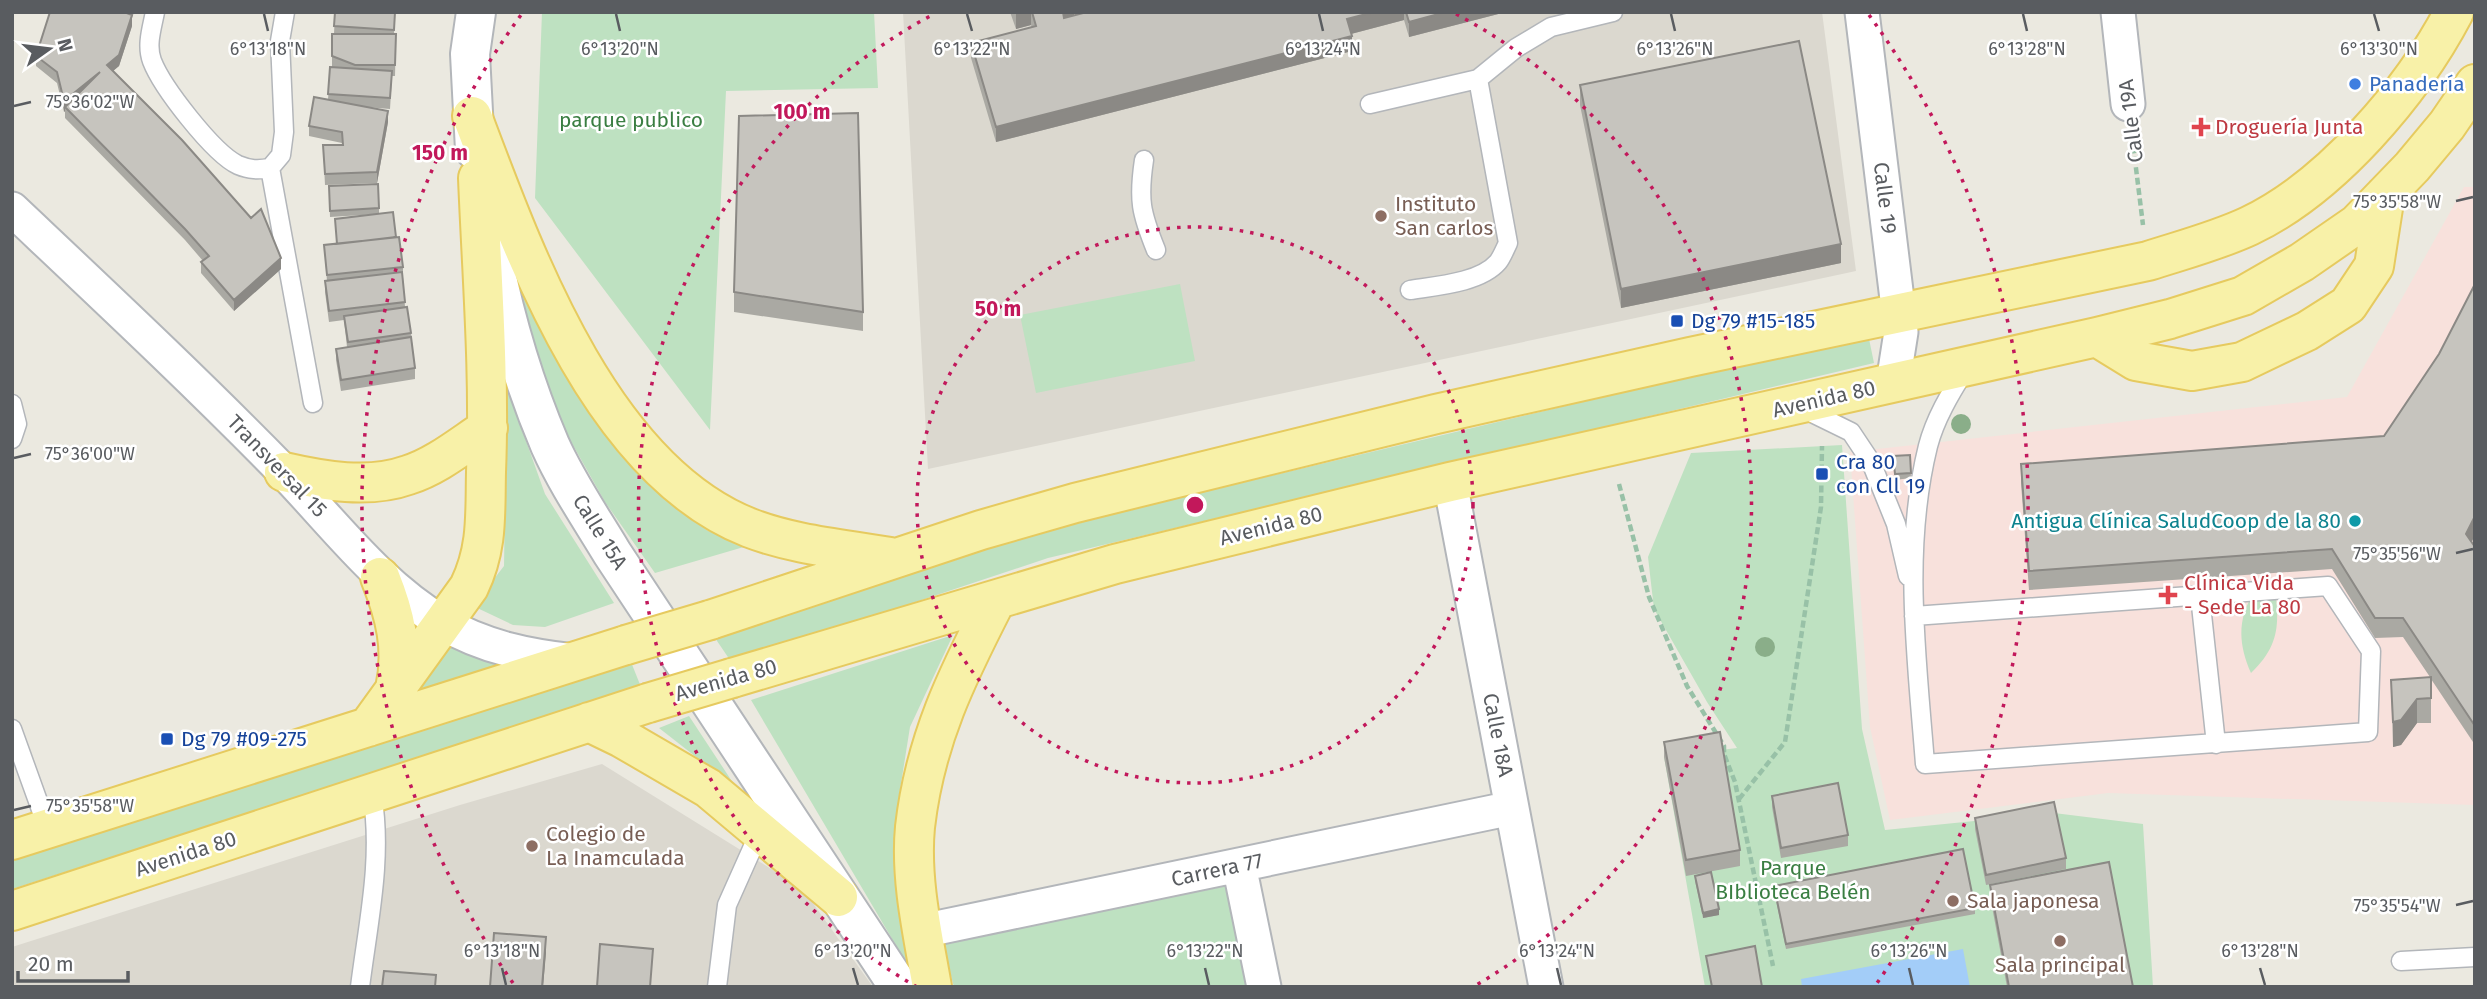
<svg xmlns="http://www.w3.org/2000/svg" width="2487" height="999" font-family="'Fira Sans',sans-serif">
  <rect width="100%" height="100%" fill="#ebe9e0"/>
  <path fill="#dbd8cf" d="M903 12H1822L1856 271 928 469Z
    M602 764 802 888 873 987H12V947L460 805Z"/>
  <path fill="#f8e1dc" d="M2464 187H2475V805L2108 793 1890 820 1870 727 1850 452 2347 397Z"/>
  <path fill="#bee1c1" d="M542 12H874L878 88 726 91 710 430 535 198Z
    M512 250 609 434 665 499 708 531 754 544 655 573 605 502 565 431 532 341Z
    M1180 284 1195 361 1036 393 1020 315Z
    M1868 334 1874 363 1048 558 732 663 715 638 1038 531Z
    M495 354 545 494 614 603 545 627 513 625 473 606 504 566 505 505Z
    M1842 445 1862 729 1885 830 2054 813 2143 824 2153 987H1705L1664 757 1737 748 1707 702 1654 609 1648 557 1691 453Z
    M2275 590C2280 626 2278 647 2251 673 2238 644 2237 618 2255 591Z
    M953 635 910 727 899 796 896 871 914 976 751 700Z
    M446 646 517 664 416 693Z
    M631 662 641 687 12 889V858Z
    M689 716 737 789 659 728Z
    M1232 885 1252 987H954L942 942Z"/>
  <path fill="#a3cdf8" d="M1963 949 1970 987H1802L1801 979Z"/>
  <g fill="none" stroke-linecap="round" stroke-linejoin="round">
    <defs>
      <path id="service" d="M155 12C152 28 146 45 152 61 162 87 213 153 238 165 250 170 258 170 270 168L281 155 284 132 280 41 285 12
        M1370 104 1478 79
        M1144 160C1138 200 1141 213 1156 250
        M270 168 313 403
        M1410 290C1435 286 1480 283 1498 262 1502 257 1505 249 1508 243L1478 79 1516 48 1551 27 1613 12
        M12 404 17 424 12 439
        M1802 408 1851 432 1871 462 1896 524 1908 576
        M2200 596 2216 744
        M1914 616 2328 586 2371 651 2368 732 1925 764C1917 659 1902 551 1928 446 1935 419 1950 394 1965 370
        M12 729 48 829
        M2401 961 2475 957
        M360 987C368 923 383 858 372 794
        M717 987 727 905 760 831"/>
      <path id="minor" d="M1862 12 1901 332 1893 383
        M2118 12 2128 104
        M12 209C103 295 195 381 283 471 334 524 379 585 443 623 483 647 529 656 574 661
        M1450 482 1546 987
        M1239 865 1264 987
        M922 931 1512 808"/>
      <path id="tertiary" d="M475 150 470 54 476 12
        M492 254C505 319 524 384 550 445 567 483 591 518 612 553L899 987"/>
      <path id="primary" d="M472 116C524 254 601 470 750 528 794 545 844 549 890 557
        M2097 337 2136 361 2192 371 2242 362 2307 331 2348 305 2374 266 2385 195
        M284 472C323 481 369 489 408 475 437 466 463 444 488 428
        M380 577C395 614 404 649 395 689
        M710 620 981 530 1075 503 1436 414 1690 357 2148 261C2182 250 2217 241 2249 226 2331 187 2412 92 2454 12
        M732 678 1115 564 1450 482 2097 337 2170 319 2243 296 2302 262 2357 224 2412 167 2447 125 2475 84
        M589 722 622 738 708 788 838 897
        M368 727 469 587C488 548 485 514 486 472 490 374 482 276 478 178
        M12 840 626 645
        M12 911 648 703
        M932 987C923 935 910 879 915 827 925 740 957 676 996 600"/>
    </defs>
    <use href="#service" stroke="#b3b6ba" stroke-width="21"/>
    <use href="#minor" stroke="#b3b6ba" stroke-width="37"/>
    <use href="#tertiary" stroke="#b3b6ba" stroke-width="42"/>
    <use href="#primary" stroke="#e6ca5f" stroke-width="42"/>
    <path stroke="#98c1a7" stroke-width="4.5" stroke-dasharray="7 3.5" stroke-linecap="butt" d="M2132 136 2143 225
      M1619 484 1649 597 1687 686 1724 746V754L1735 782 1773 966
      M1739 799 1785 742 1821 507 1822 446"/>
    <use href="#service" stroke="#fff" stroke-width="18"/>
    <use href="#minor" stroke="#fff" stroke-width="33"/>
    <use href="#tertiary" stroke="#fff" stroke-width="38"/>
    <use href="#primary" stroke="#f8f1a8" stroke-width="38"/>
    <defs>
      <path id="primary-bridge" d="M626 645 710 620
        M648 703 732 678"/>
    </defs>
    <use href="#primary-bridge" stroke="#e6ca5f" stroke-width="42" stroke-linecap="butt"/>
    <use href="#primary-bridge" stroke="#f8f1a8" stroke-width="38"/>
  </g>
  <g fill="#8aae89">
    <circle cx="1961" cy="424" r="10"/>
    <circle cx="1765" cy="647" r="10"/>
  </g>
  <path fill="#aaa9a3" d="M50 12H134L132 18V26L119 66 113 71 281 269 234 311 201 273V262L203 261 185 240 65 118V111L64 112 57 83 36 66V56Z
    M335 12H395L394 34H396L395 76H392L390 109 366 107 388 122 377 183 325 185 323 145H342V143L309 136V126L328 100 330 67H332V34H334Z
    M1010 12H1074V16L1087 12H1506L1409 37 1404 20 1351 34 1352 51 996 142 971 58V43L1032 28 1031 25 1016 29Z
    M1580 85 1841 263 1621 308 1580 105Z
    M329 186 379 208V214L330 217Z
    M335 219 396 237 403 267V278L405 307 411 333 415 368V379L341 391 336 360V349L347 347 344 320 329 322 325 292V281H327L324 245 337 244Z
    M2475 284V535L2472 542 2475 547V745L2431 679V723H2417L2401 745 2393 747 2391 680 2430 677 2403 637 2375 638 2332 569 2029 590 2021 483V464L2384 436 2439 354Z
    M734 292 863 312V331L734 312Z
    M1910 455 1911 478 1895 480 1893 456Z
    M1664 742 1740 850V866L1686 876 1664 757Z
    M1772 796 1848 835V846L1781 858 1772 807Z
    M1975 818 2066 858V869L1986 885 1975 829Z
    M1695 876 1719 915 1703 918 1695 881Z
    M1990 885 2133 987H2007L1990 896Z
    M1774 886 1975 908V914L1786 949 1774 891Z"/>
  <path fill="#8b8985" d="M1021 12H1031V25L1016 29V14Z
    M1061 12H1074V16L1061 20Z
    M1374 12H1404V20L1347 35V19Z
    M1446 12H1506L1409 37V22Z
    M132 15V26L119 66 107 76V65Z
    M1352 36V51L996 142V127Z
    M100 72 65 107V111L64 112V101Z
    M388 111V122L377 183V172Z
    M1841 244V263L1621 308V289Z
    M281 258V269L234 311V300Z
    M2475 516V535L2466 553V534Z
    M2417 699V723L2401 745 2393 747V722Z
    M1719 909V915L1703 918V913Z
    M546 937V953L543 987H542Z"/>
  <path fill="#c6c4be" stroke="#8b8985" stroke-width="2" d="M50 12H124L132 15 119 55 107 65 182 140 251 218 261 209 281 258 234 300 201 262 209 256 185 229 65 107 100 72 64 101 57 72 36 56Z
    M335 12H395L394 30 334 26Z
    M1032 12H1063L1064 18 1087 12H1374L1347 19 1352 36 996 127 971 43 1036 26Z
    M1406 12H1446L1409 22Z
    M332 34H396L395 65H355L332 56Z
    M1799 41 1841 244 1621 289 1580 85Z
    M330 67 392 71 390 98 328 94Z
    M314 97 388 111 377 172 325 174 323 145H343L342 132 309 126Z
    M858 113 863 312 734 292 739 116Z
    M378 184 379 208 330 211 329 186Z
    M393 212 396 237 337 244 335 219Z
    M399 237 403 267 327 275 324 245Z
    M402 272 405 302 329 311 325 281Z
    M2475 284V516L2466 534 2475 547V726L2403 618H2375L2332 549 2029 571 2021 464 2384 436 2439 354Z
    M407 307 411 333 348 342 344 316Z
    M411 337 415 368 341 380 336 349Z
    M1910 455 1911 473 1895 474 1893 456Z
    M2431 677V698L2417 699 2401 720 2393 722 2391 680Z
    M1720 732 1740 850 1686 860 1664 742Z
    M1838 783 1848 835 1781 848 1772 796Z
    M2054 802 2066 858 1986 875 1975 818Z
    M1963 849 1975 908 1786 944 1774 886Z
    M2109 862 2133 987H2009L1990 885Z
    M1711 872 1719 909 1703 913 1695 876Z
    M494 933 546 937 542 987H490Z
    M600 944 653 949 650 987H597Z
    M1755 946 1762 987H1712L1706 956Z
    M384 971 436 975 435 987H382Z"/>
  <path fill="none" stroke="#595c60" stroke-width="2.5" d="M264 14 268 31M616 14 620 31M967 14 972 31M1319 14 1323 31M1671 14 1675 31M2023 14 2027 31M2374 14 2379 31M14 106 31 102M2456 201 2473 197M14 458 31 454M2456 553 2473 549M14 810 31 806M2456 905 2473 901M502 968 506 985M853 968 858 985M1205 968 1209 985M1557 968 1561 985M1909 968 1913 985M2260 968 2265 985"/>
  <g fill="none" stroke="#c2185b" stroke-width="3.5" stroke-dasharray="3.5 7">
    <circle cx="1195" cy="505" r="278"/>
    <path d="M917 987A556 556 0 0 1 934 14M1456 14A556 556 0 0 1 1473 987"/>
    <path d="M513 983A833 833 0 0 1 521 15M1869 15A833 833 0 0 1 1877 983"/>
  </g>
  <circle fill="#3f7fe0" stroke="#fff" stroke-width="2.5" cx="2355" cy="84" r="7"/>
  <g fill="#e0444e" stroke="#fff" stroke-width="2.5">
    <path d="M2197.5 116.5h7v7h7v7h-7v7h-7v-7h-7v-7h7z"/>
    <path d="M2164.5 584.5h7v7h7v7h-7v7h-7v-7h-7v-7h7z"/>
  </g>
  <g fill="#8d6e63" stroke="#fff" stroke-width="2.5">
    <circle cx="1381" cy="216" r="7"/>
    <circle cx="532" cy="846" r="7"/>
    <circle cx="1953" cy="901" r="7"/>
    <circle cx="2060" cy="941" r="7"/>
  </g>
  <g fill="#1a4fb4" stroke="#fff" stroke-width="2.5">
    <rect x="1670" y="314" width="14" height="14" rx="3.5"/>
    <rect x="1815" y="467" width="14" height="14" rx="3.5"/>
    <rect x="160" y="732" width="14" height="14" rx="3.5"/>
  </g>
  <circle fill="#0f9aa8" stroke="#fff" stroke-width="2.5" cx="2355" cy="521" r="7"/>
  <g text-anchor="middle" dominant-baseline="central" stroke-width="5" stroke-linejoin="round" paint-order="stroke">
    <g font-size="21" fill="#366cbe" stroke="#fff" text-anchor="start">
      <text x="2369" y="84">Panadería</text>
    </g>
    <g font-size="21" fill="#3a7e42" stroke="#fff">
      <text x="631" y="120">parque publico</text>
      <text x="1793" y="868">Parque<tspan x="1793" dy="24">BIblioteca Belén</tspan></text>
    </g>
    <g font-size="21" fill="#595c60" stroke="#fff">
      <text transform="translate(2131 121) rotate(-97)">Calle 19A</text>
      <text transform="translate(1885 198) rotate(83)">Calle 19</text>
      <text transform="translate(1824 399) rotate(-13)">Avenida 80</text>
      <text transform="translate(277 466) rotate(46)">Transversal 15</text>
      <text transform="translate(1271 526) rotate(-14)">Avenida 80</text>
      <text transform="translate(600 532) rotate(58)">Calle 15A</text>
      <text transform="translate(726 680) rotate(-16)">Avenida 80</text>
      <text transform="translate(1498 735) rotate(79)">Calle 18A</text>
      <text transform="translate(186 854) rotate(-18)">Avenida 80</text>
      <text transform="translate(1217 870) rotate(-12)">Carrera 77</text>
    </g>
    <g font-size="21" fill="#be3a42" stroke="#fff" text-anchor="start">
      <text x="2215" y="127">Droguería Junta</text>
      <text x="2184" y="583">Clínica Vida<tspan x="2184" dy="24">- Sede La 80</tspan></text>
    </g>
    <g font-size="21" fill="#785e54" stroke="#fff" text-anchor="start">
      <text x="1395" y="204">Instituto<tspan x="1395" dy="24">San carlos</tspan></text>
      <text x="546" y="834">Colegio de<tspan x="546" dy="24">La Inamculada</tspan></text>
      <text x="1967" y="901">Sala japonesa</text>
      <text x="2060" y="965" text-anchor="middle">Sala principal</text>
    </g>
    <g font-size="21" fill="#164399" stroke="#fff" text-anchor="start">
      <text x="1691" y="321">Dg 79 #15-185</text>
      <text x="1836" y="462">Cra 80<tspan x="1836" dy="24">con Cll 19</tspan></text>
      <text x="181" y="739">Dg 79 #09-275</text>
    </g>
    <g font-size="21" fill="#0d838f" stroke="#fff" text-anchor="end">
      <text x="2341" y="521">Antigua Clínica SaludCoop de la 80</text>
    </g>
  </g>
  <g font-size="18" text-anchor="middle" fill="#595c60" stroke="#fff" stroke-width="5" stroke-linejoin="round" paint-order="stroke">
    <text x="268" y="55">6°13'18"N</text>
    <text x="620" y="55">6°13'20"N</text>
    <text x="972" y="55">6°13'22"N</text>
    <text x="1323" y="55">6°13'24"N</text>
    <text x="1675" y="55">6°13'26"N</text>
    <text x="2027" y="55">6°13'28"N</text>
    <text x="2379" y="55">6°13'30"N</text>
    <text x="90" y="108">75°36'02"W</text>
    <text x="2397" y="208">75°35'58"W</text>
    <text x="90" y="460">75°36'00"W</text>
    <text x="2397" y="560">75°35'56"W</text>
    <text x="90" y="812">75°35'58"W</text>
    <text x="2397" y="912">75°35'54"W</text>
    <text x="502" y="957">6°13'18"N</text>
    <text x="853" y="957">6°13'20"N</text>
    <text x="1205" y="957">6°13'22"N</text>
    <text x="1557" y="957">6°13'24"N</text>
    <text x="1909" y="957">6°13'26"N</text>
    <text x="2260" y="957">6°13'28"N</text>
  </g>
  <circle cx="1195" cy="505" r="10" fill="#c2185b" stroke="#fff" stroke-width="3.5"/>
  <g font-size="21" text-anchor="middle" font-weight="bold" fill="#c2185b" stroke="#fff" stroke-width="5" stroke-linejoin="round" paint-order="stroke">
    <text x="802" y="119">100 m</text>
    <text x="440" y="160">150 m</text>
    <text x="998" y="316">50 m</text>
  </g>
  <rect width="2487" height="999" fill="none" stroke="#595c60" stroke-width="28"/>
  <g transform="translate(49 49) rotate(76)" stroke="#ffffff" stroke-width="5" paint-order="stroke">
  <path d="M0-5L12 26L0 18L-12 26Z" fill="#595c60"/>
  <text y="-10" font-size="19" font-weight="bold" text-anchor="middle" fill="#595c60">N</text>
  </g>
  <path d="M18 971v10h110v-10" fill="none" stroke="#595c60" stroke-width="3.5"/>
  <text x="28" y="971" font-size="21" fill="#595c60" stroke="#ffffff" stroke-width="5" paint-order="stroke">20 m</text>
</svg>
